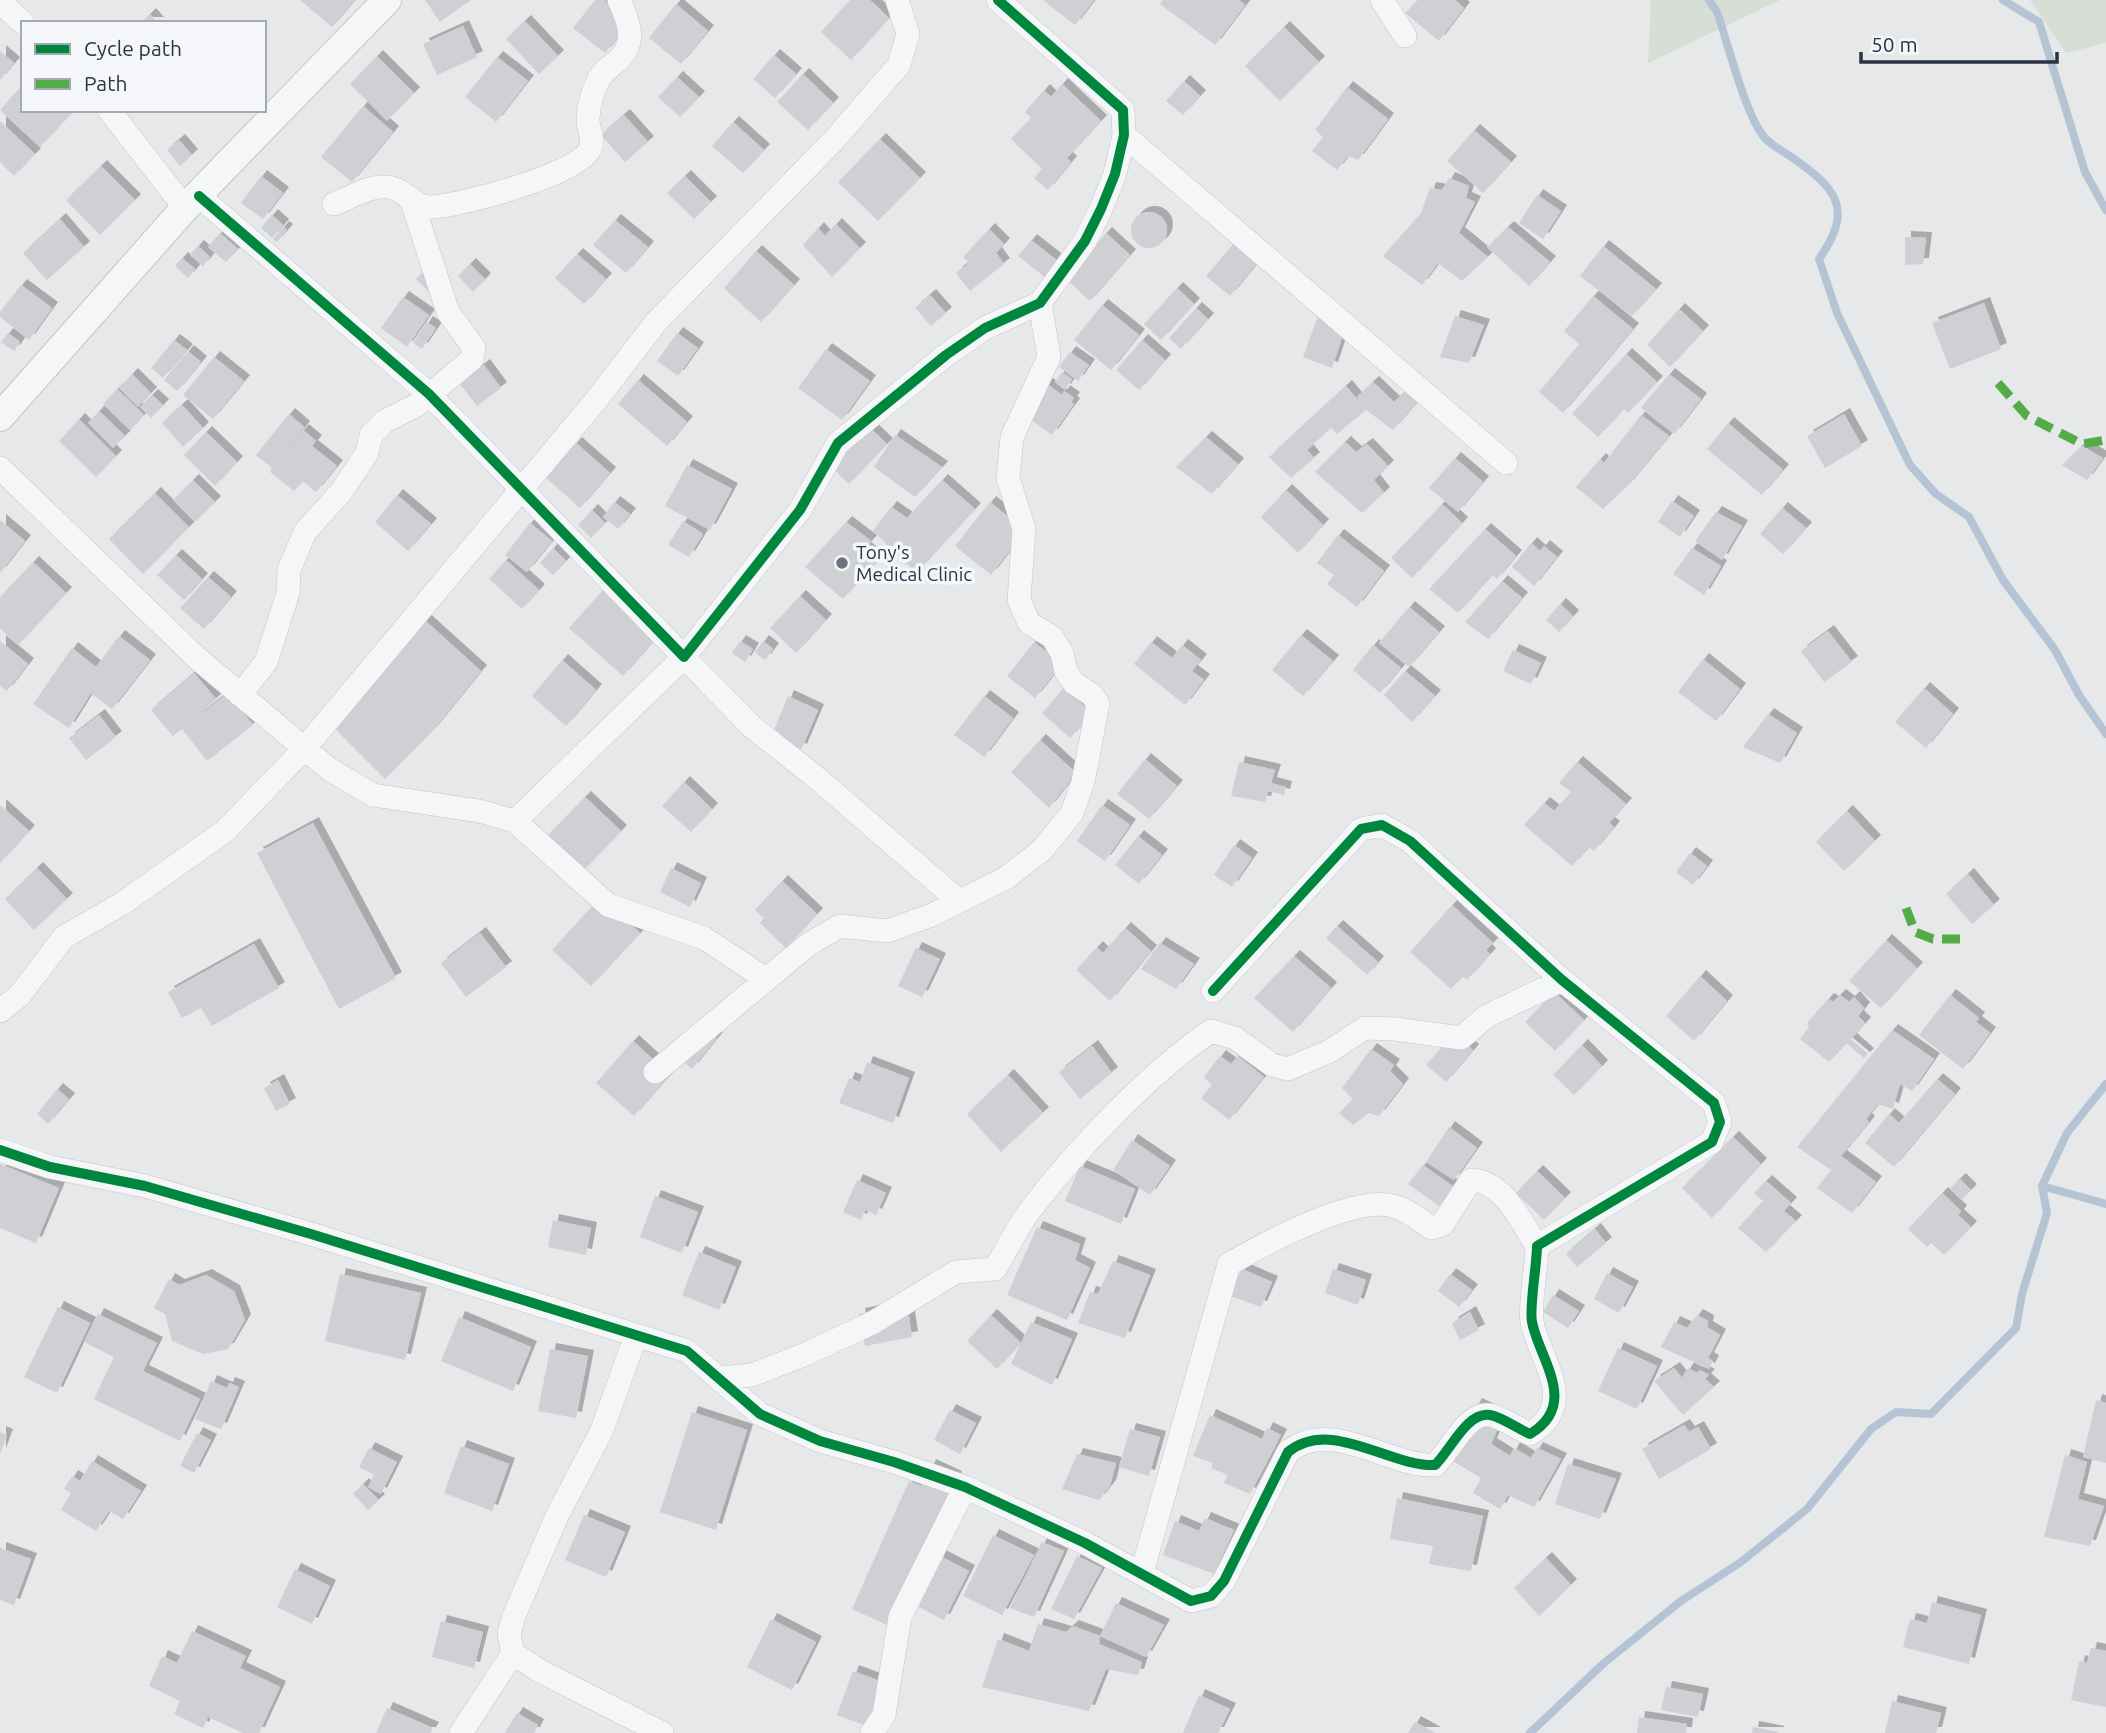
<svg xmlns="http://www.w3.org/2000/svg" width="2106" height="1733" font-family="Ubuntu,sans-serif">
  <defs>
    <filter id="shadow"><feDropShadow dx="6" dy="-6" stdDeviation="0" flood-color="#0004"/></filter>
  </defs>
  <rect width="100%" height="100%" fill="#e6e8ea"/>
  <path fill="#d6ded6" d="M1651 0H1780L1648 63Z
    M2030 0H2106V43L2066 53Z"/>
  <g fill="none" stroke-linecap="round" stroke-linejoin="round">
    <path stroke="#b4c4d5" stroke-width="8" d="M1709 0 1717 12C1728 43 1745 114 1764 137 1771 145 1782 151 1790 156 1836 188 1855 208 1819 259L1837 313 1910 465 1936 494 1969 517 2003 580 2055 650 2079 695 2106 734
      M2003 0 2039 22 2085 172 2106 210
      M2106 1084 2067 1133 2042 1186 2106 1204
      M1530 1733 1604 1663 1681 1601 1741 1562 1807 1509 1871 1429 1896 1412 1931 1414 2016 1328 2022 1294 2047 1213 2042 1186"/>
  </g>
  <path fill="#ced0d3" filter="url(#shadow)" d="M300 0H355L332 27Z
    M425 0H471L440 22Z
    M595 0H604L631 21 605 53 573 28Z
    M850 0H870L889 18 851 60 821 32Z
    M1043 0H1094L1075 25Z
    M1163 0H1239L1245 5 1215 45 1160 4Z
    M1418 0H1455L1464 8 1439 41 1405 13Z
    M676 4 708 31 681 64 649 38Z
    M150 14 158 23H141Z
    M525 21 558 56 539 74 506 39Z
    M463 26 477 57 437 75 423 44Z
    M1284 27 1319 62 1280 101 1245 66Z
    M0 51 14 63 0 80Z
    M774 55 796 74 775 98 753 79Z
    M377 56 414 93 387 121 350 84Z
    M497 57 528 81 496 122 465 97Z
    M803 74 833 103 808 130 777 102Z
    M677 77 699 97 680 117 658 97Z
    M1184 81 1200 96 1183 115 1166 101Z
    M23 84V110H74L40 147 0 110Z
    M1062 84 1101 121 1067 158 1071 162 1048 190 1034 178 1042 169 1011 139 1031 118 1025 112 1044 90 1051 97Z
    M1347 87 1388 119 1358 160 1348 156 1337 170 1312 151 1323 137 1315 130Z
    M363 106 393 132 352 182 321 157Z
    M624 115 648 142 625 162 601 135Z
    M0 121 35 154 14 176 0 162Z
    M733 122 764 150 743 173 712 146Z
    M1474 130 1511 162 1483 193 1447 161Z
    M880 139 920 178 878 221 838 182Z
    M179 140 192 155 180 166 167 150Z
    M101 166 135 200 100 235 66 200Z
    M261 176 283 193 263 219 241 203Z
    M685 176 711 202 694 219 667 193Z
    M1449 178 1469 186 1466 198 1475 202 1459 233 1488 257 1462 281 1438 263 1422 285 1383 256 1421 213 1430 188 1442 190Z
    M1537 195 1561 211 1543 239 1519 223Z
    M1131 230a18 18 0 1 1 36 0a18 18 0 1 1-36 0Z
    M272 215 283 225 272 238 261 228Z
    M60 219 84 247 47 280 23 253Z
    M615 220 648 247 626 273 593 245Z
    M836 224 860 248 832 277 803 245 818 228 825 236Z
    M283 227 287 230 277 242 273 239Z
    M1508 227 1550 262 1529 286 1487 247Z
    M989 229 1004 244 996 253 1004 264 970 291 956 273 969 263 963 257Z
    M220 233 238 249 226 262 208 247Z
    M1106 233 1130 255 1090 301 1066 279Z
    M1905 237 1926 238 1923 264 1905 265Z
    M1031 240 1059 262 1046 278 1018 256Z
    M1235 242 1258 262 1230 296 1206 276Z
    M198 246 210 257 203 266 190 255Z
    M1603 246 1656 289 1632 316 1580 276Z
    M756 251 794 285 761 322 724 288Z
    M577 254 606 279 584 304 555 278Z
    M182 258 195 269 188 278 175 266Z
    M470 264 485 279 473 292 458 276Z
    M429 265 431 294 416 279Z
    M21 285 52 308 29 340 0 317V312Z
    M1177 288 1194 304 1161 340 1144 324Z
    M930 295 946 313 931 326 915 308Z
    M1593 296 1633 329 1563 413 1539 392 1579 344 1564 331Z
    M403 297 429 315 407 347 381 328Z
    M1984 303 2001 349 1950 369 1932 323Z
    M1102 305 1139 335 1111 370 1074 340Z
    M1196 308 1208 319 1181 349 1169 338Z
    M1679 309 1703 331 1670 367 1647 345Z
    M1318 316 1346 326 1332 368 1303 357Z
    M1455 316 1484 325 1469 363 1440 357Z
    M427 322 436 328 422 349 413 343Z
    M8 333 20 342 14 351 1 342Z
    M677 333 698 348 678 376 657 361Z
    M174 340 187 350 163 378 151 368Z
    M1142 340 1165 360 1139 390 1116 370Z
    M826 349 870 381 842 420 798 388Z
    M188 351 201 362 177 391 164 380Z
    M1070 352 1089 365 1078 381 1059 367Z
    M1626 354 1657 382 1628 413 1624 409 1598 437 1572 414Z
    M214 357 244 381 213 419 183 395Z
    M484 365 501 388 477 406 460 384Z
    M1062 372 1072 379 1065 390 1055 382Z
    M132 374 151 393 138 407 119 388Z
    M1669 374 1701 399 1674 434 1641 408Z
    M638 380 687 422 667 446 618 404Z
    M1044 382 1062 395 1064 391 1074 398 1071 402 1074 404 1052 435 1022 413Z
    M1373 382 1394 402 1406 391 1417 402 1393 430 1366 410 1337 434 1331 428 1307 450 1314 458 1291 478 1269 457 1346 386 1362 405 1357 397Z
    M117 389 144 415 130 430 103 404Z
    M152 395 163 405 151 418 140 407Z
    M182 405 203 428 183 447 162 423Z
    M99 411 125 436 113 448 88 423Z
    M289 414 304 427 276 463 303 430 316 441 312 446 337 466 316 492 303 481 294 491 270 472 272 468 256 455Z
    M1844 414 1862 446 1825 468 1807 436Z
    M1641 415 1669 436 1628 485 1603 509 1576 487 1600 459 1604 463Z
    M79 419 116 456 96 477 59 441Z
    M1728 423 1783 470 1762 495 1707 449Z
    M866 424 887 444 849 484 828 464Z
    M206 432 237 462 215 486 184 455Z
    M895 435 942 467 915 497 874 467Z
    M1206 437 1238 464 1212 494 1176 467Z
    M1345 442 1356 452 1367 444 1388 466 1374 480 1384 493 1362 513 1315 472Z
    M576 443 610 473 580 508 546 478Z
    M2082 446 2103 458 2087 480 2062 465Z
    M1455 458 1483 482 1458 512 1429 488Z
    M687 465 732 489 710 530 665 506Z
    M193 480 215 502 195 522 173 500Z
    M942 480 975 509 916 573 873 531 891 507 907 518Z
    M1286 490 1323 525 1298 553 1261 517Z
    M155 493 189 527 143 574 109 539Z
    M397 495 431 524 408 551 375 522Z
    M1672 501 1694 516 1680 537 1658 522Z
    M614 502 630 514 618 529 603 517Z
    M990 502 1025 531 991 575 955 546Z
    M1442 504 1462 523 1412 578 1391 558Z
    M1782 508 1806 528 1783 554 1760 534Z
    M592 510 605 523 591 538 578 525Z
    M1716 512 1742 526 1722 560 1695 541Z
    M0 520 25 541 0 573Z
    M683 521 703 534 689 557 668 545Z
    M846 522 871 541 865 548 879 559 843 599 805 567Z
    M530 523 552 541 527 572 505 555Z
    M1485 529 1516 556 1497 579 1492 575 1458 613 1429 589Z
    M1338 535 1384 571 1357 607 1327 584 1334 575 1317 563Z
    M1531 543 1540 551 1544 546 1557 557 1534 586 1512 567Z
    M553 548 566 561 553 575 540 563Z
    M1692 548 1721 566 1704 595 1673 574Z
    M176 555 202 579 184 600 157 575Z
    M506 560 539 590 522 609 489 579Z
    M33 562 66 593 18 645 0 628V597Z
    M208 577 231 597 204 629 180 608Z
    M1502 581 1522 598 1488 639 1465 622Z
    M603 590 656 638 623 676 569 628Z
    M800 596 826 620 796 653 770 628Z
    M1560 604 1573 616 1559 632 1546 620Z
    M1409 607 1439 632 1409 667 1379 643Z
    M419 615 481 671 434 729 385 779 332 726Z
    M1828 631 1852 662 1824 682 1801 651Z
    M1301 635 1333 661 1303 696 1272 670Z
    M119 636 150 660 112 709 91 693 69 728 33 704 72 648 96 667Z
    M0 641 28 664 7 691 0 686Z
    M740 641 753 649 745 662 732 653Z
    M763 641 773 649 765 660 755 652Z
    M1034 642 1062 664 1035 698 1007 676Z
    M1151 642 1172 658 1182 645 1201 660 1192 671 1204 680 1185 705 1134 664Z
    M1373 645 1401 668 1380 693 1353 670Z
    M1513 650 1541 663 1531 684 1503 671Z
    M1703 659 1740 689 1716 721 1678 692Z
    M562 660 596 690 566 726 532 696Z
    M1405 671 1435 696 1412 722 1384 695Z
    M194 673 216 699 193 720 228 693 253 725 207 761 182 729 173 736 151 710Z
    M1064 688 1092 713 1070 738 1042 713Z
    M1924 688 1953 714 1926 748 1895 722Z
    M788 696 818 710 801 750 771 737Z
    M984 696 1013 718 984 757 954 735Z
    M1768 714 1797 733 1780 763 1743 747Z
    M99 715 116 737 86 760 69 738Z
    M1040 740 1076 773 1049 808 1011 772Z
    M1145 759 1177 786 1149 819 1117 794Z
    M1239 762 1275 770 1271 783 1286 787 1284 795 1268 791 1265 802 1231 796Z
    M1577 762 1626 804 1609 823 1614 827 1594 851 1589 847 1572 866 1524 825 1544 803 1554 811 1571 792 1559 783Z
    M684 782 712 809 691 832 662 806Z
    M585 797 621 831 582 872 546 837Z
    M0 805 29 831 0 863Z
    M1102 805 1130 825 1105 861 1077 841Z
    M1847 811 1875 841 1844 871 1816 842Z
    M313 823 396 978 339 1009 257 853Z
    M1138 836 1162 855 1139 884 1115 865Z
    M1234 845 1252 858 1232 887 1214 875Z
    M1690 853 1707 866 1693 885 1676 872Z
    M37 868 67 899 34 930 5 899Z
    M671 868 701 883 690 907 660 892Z
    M1968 874 1994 905 1972 924 1946 894Z
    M782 881 817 914 786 948 760 923 764 918 755 910Z
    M595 903 616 912 640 933 591 986 552 950Z
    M1452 905 1493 943 1486 950 1490 954 1467 980 1463 976 1451 989 1410 952Z
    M1337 926 1378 962 1367 975 1326 938Z
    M1125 928 1151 951 1110 1001 1076 970 1097 947 1103 953Z
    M480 933 506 967 466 997 441 963Z
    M1886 940 1917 968 1881 1008 1849 981Z
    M1160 943 1194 964 1176 989 1141 969Z
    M254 944 279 988 212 1026 201 1008 182 1018 168 992Z
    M916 948 940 959 922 997 898 986Z
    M1294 956 1331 988 1293 1032 1254 998Z
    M1700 976 1727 1001 1694 1041 1666 1016Z
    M1554 992 1584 1020 1555 1051 1525 1022Z
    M1840 995 1849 1002 1854 997 1864 1008 1858 1016 1865 1023 1851 1039 1868 1054 1864 1058 1846 1043 1829 1062 1800 1039 1809 1027 1807 1023 1828 999 1833 1002Z
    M1950 995 1979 1018 1976 1022 1990 1033 1963 1069 1919 1035Z
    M702 1025 717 1038 692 1069 676 1056Z
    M1892 1030 1934 1059 1912 1091 1900 1084 1893 1109 1878 1104 1866 1119 1869 1122 1841 1156 1876 1182 1852 1213 1817 1188 1831 1170 1797 1147Z
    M1454 1033 1473 1050 1446 1082 1426 1065Z
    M633 1041 670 1075 634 1116 596 1083Z
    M1582 1045 1602 1066 1574 1095 1553 1075Z
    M1092 1046 1112 1073 1080 1099 1059 1072Z
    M1371 1049 1394 1065 1390 1071 1403 1084 1379 1116 1369 1113 1353 1125 1339 1113 1353 1099 1342 1088Z
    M1220 1056 1231 1064 1238 1056 1264 1077 1229 1120 1201 1098 1212 1085 1204 1077Z
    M867 1062 909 1078 893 1123 839 1103 849 1078 860 1082Z
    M1008 1075 1043 1113 1001 1152 967 1114Z
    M1937 1079 1955 1094 1894 1167 1865 1143 1889 1114 1899 1123Z
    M278 1080 290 1104 276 1111 264 1088Z
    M57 1089 69 1099 48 1124 37 1114Z
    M1449 1127 1477 1148 1454 1180 1426 1162Z
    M1733 1137 1761 1164 1712 1218 1682 1188Z
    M1132 1140 1170 1166 1150 1195 1113 1170Z
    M0 1164 59 1188 36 1243 0 1228Z
    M1423 1165 1454 1187 1439 1206 1408 1184Z
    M1080 1166 1135 1189 1121 1224 1065 1201Z
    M1537 1171 1565 1198 1544 1220 1516 1193Z
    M1960 1179 1971 1190 1961 1200 1950 1188Z
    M857 1180 886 1193 876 1215 865 1210 861 1220 843 1212Z
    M1766 1181 1791 1203 1784 1211 1796 1221 1766 1252 1738 1228 1763 1201 1754 1193Z
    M1942 1193 1961 1211 1958 1215 1971 1227 1944 1255 1931 1243 1927 1247 1908 1229Z
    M655 1196 698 1212 682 1253 640 1237Z
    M553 1220 591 1228 586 1255 548 1247Z
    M1037 1227 1080 1244 1075 1260 1090 1268 1067 1320 1007 1295Z
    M1595 1229 1606 1243 1577 1267 1566 1254Z
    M699 1252 736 1267 719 1310 682 1295Z
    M1113 1261 1150 1275 1125 1338 1078 1323 1090 1292 1098 1294Z
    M1242 1269 1272 1282 1261 1307 1228 1295Z
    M1333 1269 1366 1280 1358 1305 1325 1293Z
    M1607 1273 1633 1287 1619 1313 1594 1299Z
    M340 1274 421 1293 405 1360 325 1341Z
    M1450 1274 1472 1290 1459 1307 1438 1291Z
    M206 1275 234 1291 245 1320 228 1349 203 1354 172 1341 165 1314 154 1308 169 1279 179 1285Z
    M1553 1295 1579 1311 1568 1328 1543 1312Z
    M907 1304 912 1337 865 1346 859 1314Z
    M58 1307 90 1323 57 1393 24 1377Z
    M1470 1312 1479 1330 1460 1340 1452 1323Z
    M98 1314 157 1343 143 1371 200 1399 180 1441 94 1399 114 1357 84 1342Z
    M991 1315 1021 1343 997 1369 967 1341Z
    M1697 1315 1708 1321 1707 1327 1720 1335 1708 1358 1713 1361 1709 1369 1661 1347 1674 1322 1687 1328Z
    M459 1317 531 1347 513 1391 441 1361Z
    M1031 1322 1072 1339 1052 1385 1011 1364Z
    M1618 1348 1657 1366 1637 1409 1598 1391Z
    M550 1349 588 1356 576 1418 538 1411Z
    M1674 1368 1682 1378 1688 1368 1697 1373 1700 1370 1709 1375 1705 1379 1714 1387 1683 1415 1654 1381Z
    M211 1381 227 1388 229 1383 239 1387 221 1429 195 1419Z
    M2096 1400 2106 1403V1463L2083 1457Z
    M1476 1404 1503 1417 1491 1444 1510 1456 1514 1448 1531 1458 1537 1448 1561 1459 1534 1507 1508 1495 1500 1509 1473 1493 1481 1478 1446 1457Z
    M950 1410 976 1423 960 1454 934 1440Z
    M692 1412 747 1430 716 1530 660 1512Z
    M1210 1415 1262 1439 1267 1428 1281 1435 1250 1494 1224 1483 1228 1475 1211 1468 1213 1463 1193 1456Z
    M1684 1425 1689 1432 1698 1427 1711 1449 1659 1479 1642 1449Z
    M1130 1429 1160 1437 1149 1476 1119 1467Z
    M0 1432 7 1435 0 1454Z
    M197 1433 211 1440 194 1473 180 1466Z
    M461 1446 509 1464 492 1511 444 1493Z
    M369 1448 397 1462 381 1494 368 1487 374 1475 359 1467Z
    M1077 1454 1116 1463 1110 1486 1099 1500 1062 1489Z
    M2065 1455 2087 1462 2078 1499 2104 1506 2090 1546 2044 1537Z
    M92 1461 141 1491 123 1519 109 1511 96 1531 61 1510 71 1493 64 1489 72 1476 80 1481Z
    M1568 1464 1616 1479 1600 1519 1555 1504Z
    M930 1465 956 1477 889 1626 852 1609 909 1481 921 1486Z
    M363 1484 379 1500 368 1510 353 1494Z
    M1397 1498 1483 1516 1471 1571 1429 1564 1433 1546 1390 1539Z
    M584 1515 625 1532 606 1577 565 1560Z
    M1205 1518 1234 1530 1214 1574 1163 1555 1175 1521 1199 1531Z
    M993 1535 1034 1555 1002 1615 963 1596Z
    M1042 1542 1064 1551 1034 1617 1010 1608Z
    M0 1548 31 1559 14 1605 0 1600Z
    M936 1554 969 1571 944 1620 911 1603Z
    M1077 1556 1102 1568 1074 1619 1051 1609Z
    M1546 1558 1571 1585 1539 1616 1514 1588Z
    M295 1569 330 1586 312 1624 277 1607Z
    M1932 1602 1981 1615 1969 1664 1903 1647 1910 1619 1927 1623Z
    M1116 1603 1164 1625 1146 1657 1100 1636Z
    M771 1619 816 1642 792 1690 747 1667Z
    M441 1621 483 1632 474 1668 432 1657Z
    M1038 1624 1066 1632 1073 1626 1100 1636 1099 1644 1142 1662 1138 1675 1106 1669 1089 1711 982 1687 998 1639 1029 1651Z
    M192 1631 246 1656 240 1668 280 1687 259 1733H243L208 1717 203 1728 174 1714 180 1701 149 1686 162 1656 177 1663Z
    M2091 1648 2106 1651V1707L2071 1700 2079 1661 2087 1663Z
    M853 1671 888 1684 872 1728 837 1715Z
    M1666 1687 1703 1694 1698 1717 1661 1710Z
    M1199 1695 1230 1709 1218 1733H1183Z
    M1892 1701 1941 1713 1936 1733H1885Z
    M387 1708 433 1728 430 1733H376Z
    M517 1713 538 1725 534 1733H505Z
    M1639 1717 1687 1724 1686 1733H1637Z
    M1415 1722 1435 1733H1408Z
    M1753 1727 1779 1732 1778 1733H1752Z"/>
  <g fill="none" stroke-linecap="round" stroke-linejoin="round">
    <defs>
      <path id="minor" d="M1382 0 1405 36
        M0 2 23 23
        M109 110 185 208
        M1124 135 1506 463
        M199 196 429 394 684 657 800 510 838 443 946 355 985 328 1040 303 1085 241 1101 209 1115 174 1124 135 1123 110 998 0
        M334 204C352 197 376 181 395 189 409 194 415 208 433 207 461 205 578 175 590 149 595 138 587 128 588 117 589 106 593 91 598 81 601 73 609 67 616 62 638 44 629 22 619 0
        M0 468 197 658 329 769 373 795 479 811 515 821 608 905 704 938 766 979
        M240 695 266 662 288 593 289 570 305 532 341 492 367 453 371 435 385 421 417 405 472 359 474 348 448 312 412 202
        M515 821 684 657 751 726 818 779 959 901
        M0 1011 19 996 64 937 123 903 225 831 304 749 597 399 657 321 834 140 899 65 908 34 897 0
        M655 1072 809 944 840 926 887 931 932 915 1006 878 1042 850 1072 813 1083 782 1098 704 1092 695 1074 683 1066 672 1062 653 1052 637 1029 623 1019 600 1024 529 1008 478 1012 437 1049 357 1040 303
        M0 1150 50 1167 145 1186 311 1234 687 1351 760 1414 820 1441 894 1462 965 1487 1085 1543 1191 1601 1211 1596 1224 1581 1288 1452C1331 1417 1389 1467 1435 1465 1450 1451 1467 1411 1490 1415 1502 1417 1518 1429 1530 1434 1580 1404 1539 1359 1532 1322 1529 1307 1537 1265 1537 1246L1712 1142 1720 1122 1714 1103 1562 980 1410 841 1382 825 1361 829 1213 991
        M636 1335 602 1430 557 1516 514 1616 509 1634 513 1653 538 1670 662 1733
        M721 1378 752 1375 806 1354 874 1322 956 1272 995 1269C1007 1250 1017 1227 1031 1209 1077 1149 1148 1074 1211 1031L1235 1038 1272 1065 1288 1069 1330 1051 1365 1028 1395 1029 1461 1038 1487 1016 1562 980
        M1142 1572 1229 1264C1264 1244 1353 1195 1393 1206 1406 1209 1420 1220 1431 1228L1442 1225 1471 1180C1504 1181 1521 1222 1537 1246
        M461 1733 513 1653
        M872 1733 884 1715 900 1617 965 1487"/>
      <path id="tertiary" d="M0 417 185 208 387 0"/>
    </defs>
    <use href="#minor" stroke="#c4c6c8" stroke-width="24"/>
    <use href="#tertiary" stroke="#c4c6c8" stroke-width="30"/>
    <use href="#minor" stroke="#f5f6f7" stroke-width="23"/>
    <use href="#tertiary" stroke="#f5f6f7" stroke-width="28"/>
    <path stroke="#54ac47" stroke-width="9" stroke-dasharray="18 9" stroke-linecap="butt" d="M1998 383 2027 416 2082 444 2106 440
      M1906 908 1915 932 1933 939H1960"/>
    <defs>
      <path id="cycleway" d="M199 196 429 394 684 657 800 510 838 443 946 355 985 328 1040 303 1085 241 1101 209 1115 174 1124 135 1123 110 998 0
        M0 1150 50 1167 145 1186 311 1234 687 1351 760 1414 820 1441 894 1462 965 1487 1085 1543 1191 1601 1211 1596 1224 1581 1288 1452C1331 1417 1389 1467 1435 1465 1450 1451 1467 1411 1490 1415 1502 1417 1518 1429 1530 1434 1580 1404 1539 1359 1532 1322 1529 1307 1537 1265 1537 1246L1712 1142 1720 1122 1714 1103 1562 980 1410 841 1382 825 1361 829 1213 991"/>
    </defs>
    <use href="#cycleway" stroke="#f4f6f9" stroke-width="15"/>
    <use href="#cycleway" stroke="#00873e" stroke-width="10"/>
  </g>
  <circle fill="#6c737f" stroke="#f4f6f9" stroke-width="2.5" cx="842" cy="563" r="7"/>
  <g text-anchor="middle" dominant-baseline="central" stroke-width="7" stroke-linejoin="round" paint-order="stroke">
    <g font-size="19" fill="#2b3445" stroke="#f4f6f9" text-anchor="start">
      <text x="856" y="552">Tony's<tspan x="856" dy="22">Medical Clinic</tspan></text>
    </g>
  </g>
  <rect x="21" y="21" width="245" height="91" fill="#f4f6f9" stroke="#a4a8b1" stroke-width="2"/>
  <rect x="35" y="44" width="35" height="10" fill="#00873e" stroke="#a4a8b1" stroke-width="2"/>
  <text x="84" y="56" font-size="21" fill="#2b3445">Cycle path</text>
  <rect x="35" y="79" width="35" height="10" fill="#54ac47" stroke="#a4a8b1" stroke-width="2"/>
  <text x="84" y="91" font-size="21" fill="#2b3445">Path</text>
  <path d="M1861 52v10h196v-10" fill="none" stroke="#2b3445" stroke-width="3.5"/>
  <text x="1871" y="52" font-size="21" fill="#2b3445" stroke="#f4f6f9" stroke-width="5" paint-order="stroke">50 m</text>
</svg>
